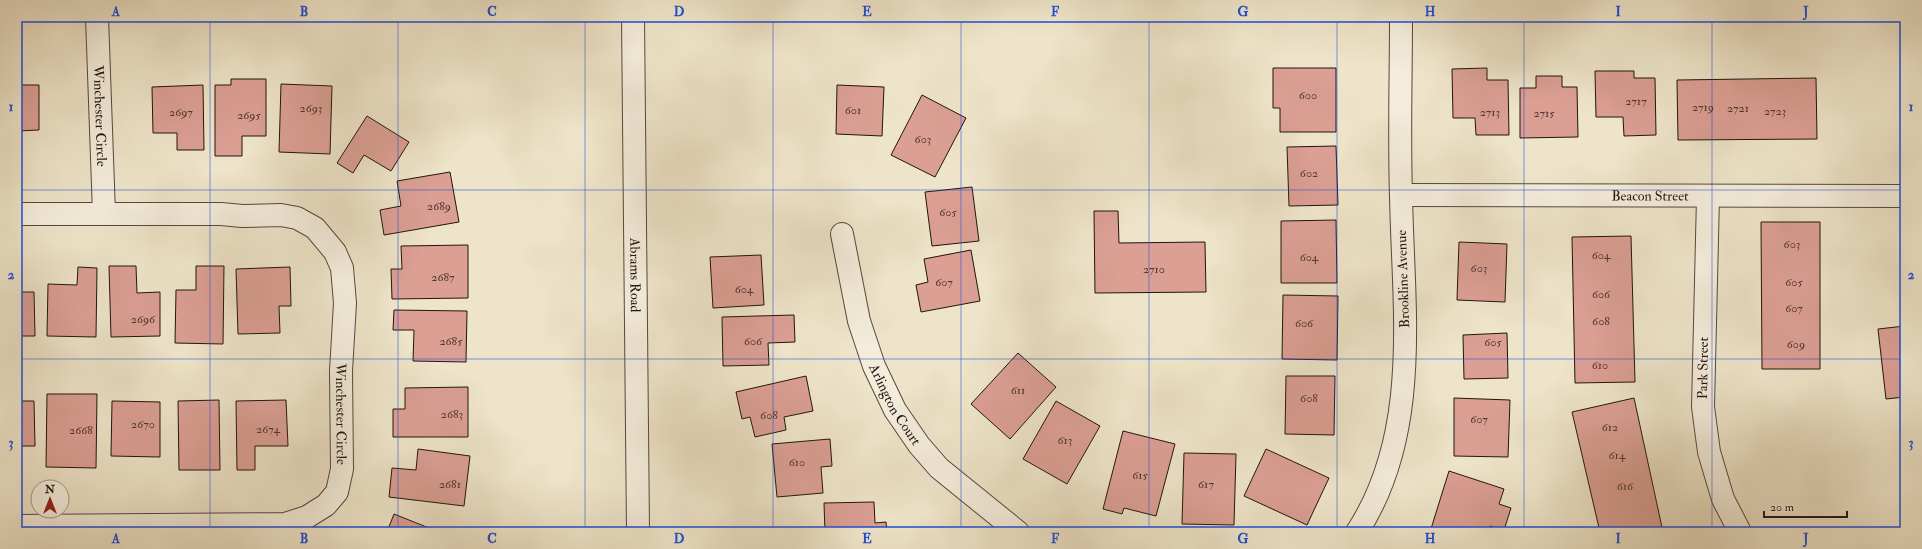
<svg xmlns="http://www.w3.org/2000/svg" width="1922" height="549" font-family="'IM FELL Double Pica',serif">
  <rect width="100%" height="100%" fill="#eee4c9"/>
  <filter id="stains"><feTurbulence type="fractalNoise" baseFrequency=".005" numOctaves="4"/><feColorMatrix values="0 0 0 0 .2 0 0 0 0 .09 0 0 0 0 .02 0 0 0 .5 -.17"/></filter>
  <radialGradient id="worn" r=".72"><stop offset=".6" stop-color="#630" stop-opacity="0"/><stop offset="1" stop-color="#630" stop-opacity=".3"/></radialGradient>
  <path fill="#db9f94" stroke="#211410" d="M1273 68H1336V132H1280V108H1273Z
    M1487 68V80H1508L1509 135H1476L1475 118H1453L1452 69Z
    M1595 71H1634V78H1655L1656 135 1624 136 1623 117H1596Z
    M1536 76H1562V87H1577L1578 137 1520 138V88H1536Z
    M1816 78 1817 139 1678 140 1677 80Z
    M231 79H266V136H242V156H215V85H231Z
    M281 84 332 86 330 154 279 152Z
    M17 85H39V130L17 131Z
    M203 85 204 150H177V133H153L152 87Z
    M837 85 884 87 882 136 836 134Z
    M922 95 966 118 935 177 891 155Z
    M367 116 409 142 391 171 364 155 353 173 337 163Z
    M1336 146 1338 205 1289 206 1287 147Z
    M450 172 459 222 384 235 380 210 401 206 397 181Z
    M972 187 979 241 932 246 925 192Z
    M1094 211H1118L1119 243 1205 242 1206 292 1095 293Z
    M1336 220 1337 283H1281V221Z
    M1761 222H1820V369H1762Z
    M1631 236 1635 382 1575 383 1572 237Z
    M1459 242 1507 244 1505 302 1457 300Z
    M468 245V298L392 299 391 269H402L401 246Z
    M971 250 980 301 921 312 916 285 928 282 924 259Z
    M761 255 764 305 713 308 710 257Z
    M109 266H136L137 293 160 292V336L111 337Z
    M196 266H224L223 344 175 343 176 290H196Z
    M78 267 97 268 96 337 47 336 48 284 77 285Z
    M290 267 291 306H279L280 333 238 334 236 269Z
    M17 292H34L35 336H17Z
    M1283 295 1338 296 1337 360 1282 359Z
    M394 310 467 311 466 362 413 361 414 330H393Z
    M794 315 795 342 768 343 769 365 723 366 722 317Z
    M1905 326V397L1886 399 1878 329Z
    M1507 333 1508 378 1464 379 1463 335Z
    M1018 353 1056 387 1010 439 971 404Z
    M806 376 813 411 784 417 786 430 755 437 750 417 742 419 736 392Z
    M1286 376H1335L1334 435 1285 434Z
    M468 387V437H393V409H405V388Z
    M47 394H97L96 468 46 467Z
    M1454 398 1510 400 1508 457 1454 456Z
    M1634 398 1663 532H1600L1572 412Z
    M219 400 220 470H179L178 401Z
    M286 400 288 446H255V470H237L236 401Z
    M17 401H34L35 446H17Z
    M112 401 160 402V457L111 456Z
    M1056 401 1100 426 1067 484 1023 459Z
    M1123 431 1175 444 1156 516 1124 508 1122 514 1103 509Z
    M830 439 832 466 821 467 823 493 777 497 772 444Z
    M418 449 470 456 464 506 389 497 392 468 416 470Z
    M1266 449 1329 478 1307 525 1244 496Z
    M1184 453 1236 454 1234 525 1182 524Z
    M1449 471 1504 489 1499 504 1511 508 1504 530 1490 526 1488 532H1430Z
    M874 502 875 523 886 522 887 532H825L824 503Z
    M394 514 439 532H387Z"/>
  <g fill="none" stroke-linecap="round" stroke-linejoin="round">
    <defs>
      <g id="minor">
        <path id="s1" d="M97 17 104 214"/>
        <path id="s2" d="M1401 195 1905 196"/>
        <path d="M1708 197 1703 407 1709 452 1723 499 1740 532"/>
        <path id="s3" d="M17 214H221L242 216 281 215 297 218 315 228 335 252 342 268 345 303 341 371 342 469 337 492 326 505 307 517 285 524 17 526"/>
        <path id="s4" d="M842 234 859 321 874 366 895 410 919 445 939 468 1018 532"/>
        <path d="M1357 532C1422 432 1403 308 1401 196 1399 136 1401 77 1401 17"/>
      </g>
      <g id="tertiary">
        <path id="s5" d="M633 17 638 532"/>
      </g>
    </defs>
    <use href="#minor" stroke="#54483e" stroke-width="24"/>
    <use href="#tertiary" stroke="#54483e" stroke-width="24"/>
    <use href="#minor" stroke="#f4eddc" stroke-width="22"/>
    <use href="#tertiary" stroke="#f4eddc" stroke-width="22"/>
  </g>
  <path fill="none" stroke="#1d4ed8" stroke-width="1" stroke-opacity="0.55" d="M210 17V532M398 17V532M585 17V532M773 17V532M961 17V532M1149 17V532M1337 17V532M1524 17V532M1712 17V532M17 190H1905M17 359H1905"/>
  <g text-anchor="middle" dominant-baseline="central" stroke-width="3" stroke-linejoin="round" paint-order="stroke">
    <g font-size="12" fill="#503731">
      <text x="1308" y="95">600</text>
      <text x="1636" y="101">2717</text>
      <text x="1703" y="107">2719</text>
      <text x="311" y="108">2693</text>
      <text x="1738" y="108">2721</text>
      <text x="853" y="110">601</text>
      <text x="1775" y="111">2723</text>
      <text x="181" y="112">2697</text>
      <text x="1490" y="112">2713</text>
      <text x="1544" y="113">2715</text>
      <text x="249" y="115">2695</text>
      <text x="923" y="139">603</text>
      <text x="1309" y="173">602</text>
      <text x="439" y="206">2689</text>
      <text x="948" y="212">605</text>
      <text x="1792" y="244">603</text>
      <text x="1601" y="255">604</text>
      <text x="1309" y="257">604</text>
      <text x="1479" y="268">603</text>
      <text x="1154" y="269">2710</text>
      <text x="443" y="277">2687</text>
      <text x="944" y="282">607</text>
      <text x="1794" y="282">605</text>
      <text x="744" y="289">604</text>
      <text x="1601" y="294">606</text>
      <text x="1794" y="308">607</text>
      <text x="143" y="319">2696</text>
      <text x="1601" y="321">608</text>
      <text x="1304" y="323">606</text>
      <text x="451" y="341">2685</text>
      <text x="753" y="341">606</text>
      <text x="1493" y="342">605</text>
      <text x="1796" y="344">609</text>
      <text x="1600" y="365">610</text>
      <text x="1018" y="390">611</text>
      <text x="1309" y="398">608</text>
      <text x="452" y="414">2683</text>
      <text x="769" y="415">608</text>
      <text x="1479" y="419">607</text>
      <text x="143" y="424">2670</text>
      <text x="1610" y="427">612</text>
      <text x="268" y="429">2674</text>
      <text x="81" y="430">2668</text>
      <text x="1065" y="440">613</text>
      <text x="1617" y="455">614</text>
      <text x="797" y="462">610</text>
      <text x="1140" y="475">615</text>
      <text x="450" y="484">2681</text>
      <text x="1206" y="484">617</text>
      <text x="1625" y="486">616</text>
    </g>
    <g font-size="14" fill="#211410" stroke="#f4eddc">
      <text stroke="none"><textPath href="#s1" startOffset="99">Winchester Circle</textPath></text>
      <text stroke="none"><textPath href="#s2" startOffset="249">Beacon Street</textPath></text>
      <text stroke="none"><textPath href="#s5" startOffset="258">Abrams Road</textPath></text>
      <text transform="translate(1403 279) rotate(-92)">Brookline Avenue</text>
      <text transform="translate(1703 368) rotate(-89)">Park Street</text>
      <text stroke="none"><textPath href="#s4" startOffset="180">Arlington Court</textPath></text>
      <text stroke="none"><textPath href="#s3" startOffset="496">Winchester Circle</textPath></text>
    </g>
  </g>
  <rect width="1922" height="549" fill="none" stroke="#eee4c9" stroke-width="44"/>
  <g transform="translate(50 499)"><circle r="19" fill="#f4eddc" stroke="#a0968a"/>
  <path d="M0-3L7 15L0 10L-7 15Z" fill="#8f2418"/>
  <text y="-6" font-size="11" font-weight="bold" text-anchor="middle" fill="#211410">N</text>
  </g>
  <path d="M1764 511v6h83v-6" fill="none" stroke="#211410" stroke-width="2"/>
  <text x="1770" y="511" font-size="12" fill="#211410" stroke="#f4eddc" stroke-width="3" paint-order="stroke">20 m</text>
  <rect x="22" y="22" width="1878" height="505" fill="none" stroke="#1d4ed8" stroke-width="1.5"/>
  <g font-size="13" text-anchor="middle" font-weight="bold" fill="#1d4ed8">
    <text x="116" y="16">A</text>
    <text x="304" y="16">B</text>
    <text x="492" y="16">C</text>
    <text x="679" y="16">D</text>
    <text x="867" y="16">E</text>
    <text x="1055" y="16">F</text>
    <text x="1243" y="16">G</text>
    <text x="1430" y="16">H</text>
    <text x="1618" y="16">I</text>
    <text x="1806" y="16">J</text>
    <text x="11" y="111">1</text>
    <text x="1911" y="111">1</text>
    <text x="11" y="279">2</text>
    <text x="1911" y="279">2</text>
    <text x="11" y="447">3</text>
    <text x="1911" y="447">3</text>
    <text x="116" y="543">A</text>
    <text x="304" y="543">B</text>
    <text x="492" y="543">C</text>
    <text x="679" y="543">D</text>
    <text x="867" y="543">E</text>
    <text x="1055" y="543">F</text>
    <text x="1243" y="543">G</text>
    <text x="1430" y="543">H</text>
    <text x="1618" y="543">I</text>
    <text x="1806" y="543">J</text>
  </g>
  <rect width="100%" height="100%" filter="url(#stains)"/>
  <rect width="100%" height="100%" fill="url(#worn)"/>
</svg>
